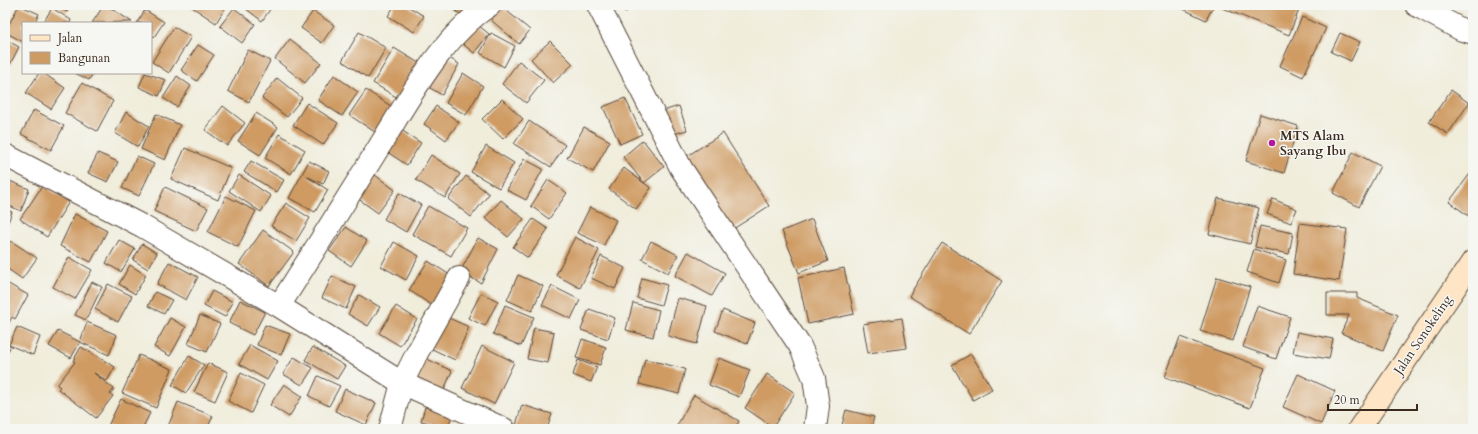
<svg xmlns="http://www.w3.org/2000/svg" width="1478" height="434" font-family="Cardo,serif">
  <rect width="100%" height="100%" fill="#f6f6f2"/>
  <filter id="ink" filterUnits="userSpaceOnUse"><feTurbulence type="fractalNoise" baseFrequency=".025" numOctaves="2"/><feDisplacementMap in="SourceGraphic" scale="8" xChannelSelector="R" yChannelSelector="G"/><feConvolveMatrix kernelMatrix="1 2 1 2 8 2 1 2 1" color-interpolation-filters="sRGB"/></filter>
  <filter id="wash" filterUnits="userSpaceOnUse"><feTurbulence type="fractalNoise" baseFrequency=".012" numOctaves="4" result="noise"/><feDisplacementMap in="SourceGraphic" scale="16" xChannelSelector="R" yChannelSelector="G"/><feGaussianBlur stdDeviation="0.9" result="paint"/><feColorMatrix in="noise" values="0 0 0 0 0 0 0 0 0 0 0 0 0 0 0 0 0 1.4 0 .05"/><feComposite in="paint" operator="in"/></filter>
  <g filter="url(#wash)">
    <rect width="100%" height="100%" fill="#f0eddb"/>
    <g id="blocks">
      <path fill="#cf9b64" d="M19 5 39 14 34 23H23V42L5 32Z
        M54 5H71L67 12Z
        M104 5H106L132 22 92 23Z
        M189 5H227L216 23Z
        M241 5H273L262 21Z
        M395 5H406L424 16 414 32 388 16Z
        M447 5H471L463 16Z
        M621 5H639L625 12Z
        M1175 5H1214L1206 20Z
        M1223 5H1301L1289 35 1222 8Z
        M502 7 530 30 519 44 491 20Z
        M52 8 71 20 70 23H43Z
        M234 8 255 24 242 43 220 26Z
        M145 10 164 22 154 37 151 35V23H137Z
        M313 11 334 25 322 43 301 28Z
        M1302 17 1326 28 1303 77 1280 66Z
        M473 21 489 34 474 53 458 40Z
        M174 27 191 37 169 73 152 62Z
        M359 32 386 48 368 78 342 61Z
        M491 33 515 46 504 67 480 53Z
        M1340 33 1360 42 1351 61 1331 52Z
        M5 39 19 47 5 74Z
        M290 39 321 63 305 83 275 59Z
        M550 41 573 64 553 83 531 59Z
        M198 45 214 55 197 81 181 70Z
        M394 48 427 68 406 103 373 83Z
        M248 50 270 61 249 102 228 91Z
        M443 54 459 64 442 95 425 85Z
        M519 61 544 80 526 103 502 84Z
        M39 73H43L65 88 51 109 26 93Z
        M75 73H93L89 80Z
        M145 73 166 80 159 96 139 87Z
        M463 73 483 86 466 115 446 103Z
        M334 75 358 92 342 116 318 100Z
        M177 76 191 86 177 107 163 98Z
        M277 78 302 98 287 117 262 98Z
        M82 83 113 101 97 131 65 113Z
        M366 90 394 108 378 134 349 115Z
        M1451 90 1469 103 1448 134 1429 122Z
        M625 98 642 134 620 144 603 107Z
        M502 99 523 119 503 139 482 119Z
        M307 103 338 123 323 145 293 125Z
        M223 106 245 123 227 146 205 130Z
        M436 106 459 122 446 140 424 124Z
        M679 106 687 130 670 135 663 111Z
        M34 110 64 126 51 150 21 134Z
        M126 112 149 126 138 147 115 133Z
        M256 113 278 127 260 155 238 141Z
        M156 114 180 125 165 160 141 149Z
        M1260 114 1298 126 1284 173 1246 161Z
        M529 121 565 145 551 167 514 144Z
        M395 126 421 143 407 165 381 148Z
        M584 127 610 141 593 172 567 158Z
        M723 133 769 206 730 231 684 158Z
        M279 134 305 150 291 174 265 158Z
        M643 140 664 167 644 183 651 188 636 209 609 189 624 168 644 183 623 157Z
        M486 146 514 163 499 188 471 172Z
        M185 148 231 168 218 200 171 179Z
        M1353 152 1380 166 1359 207 1333 193Z
        M98 153 118 162 108 182 88 173Z
        M431 155 460 174 445 198 416 180Z
        M137 156 154 164 139 196 122 188Z
        M524 159 543 169 526 200 507 190Z
        M251 161 284 180 277 192 244 172Z
        M309 161 329 171 323 184 306 176 328 190 315 212 289 198Z
        M1472 171H1473V219L1449 202Z
        M239 175 271 196 261 212 229 191Z
        M375 175 395 190 378 213 357 198Z
        M466 176 489 194 471 217 448 199Z
        M5 179 29 189 21 211 5 204Z
        M548 180 567 193 549 219 531 206Z
        M43 185 69 202 47 237 20 219Z
        M165 187 208 208 196 231 154 211Z
        M399 193 421 205 406 232 384 219Z
        M226 196 256 211 238 247 208 232Z
        M1218 198 1259 208 1250 244 1209 234Z
        M1273 199 1297 209 1291 223 1267 214Z
        M501 200 524 219 508 237 485 218Z
        M286 203 310 218 296 241 271 226Z
        M428 206 467 228 451 256 412 234Z
        M590 207 616 220 604 245 577 233Z
        M5 210 12 212 5 230Z
        M75 214 107 231 91 262 60 246Z
        M533 219 548 229 528 258 513 247Z
        M812 219 828 261 799 273 782 231Z
        M1300 223 1347 229 1339 281 1293 274Z
        M1260 226 1293 233 1289 254 1255 247Z
        M346 227 367 241 351 266 329 251Z
        M263 230 294 252 269 286 239 264Z
        M575 237 599 250 580 288 556 275Z
        M478 238 498 249 481 283 460 272Z
        M119 240 135 249 121 272 106 263Z
        M11 241 37 258 22 279 5 267V250Z
        M651 241 678 255 668 273 642 259Z
        M394 242 419 256 406 280 381 266Z
        M942 243 1002 281 969 334 909 296Z
        M142 244 157 253 148 269 133 260Z
        M1254 249 1286 260 1279 283 1247 272Z
        M688 252 725 273 712 296 675 276Z
        M601 256 625 268 615 289 591 278Z
        M69 257 92 270 75 299 53 287Z
        M428 261 453 277 434 307 409 290Z
        M169 262 198 277 186 300 157 284Z
        M130 265 146 275 135 294 119 284Z
        M844 268 854 314 808 324 798 278Z
        M518 275 543 286 532 311 507 300Z
        M332 276 356 287 346 309 322 298Z
        M1217 277 1250 287 1233 341 1200 331Z
        M642 278 667 285 661 305 637 298Z
        M5 282 28 295 15 319 12 317 5 330Z
        M92 282 102 287 86 320 75 315Z
        M108 284 132 296 118 322 95 309Z
        M552 286 580 300 571 319 542 305Z
        M212 291 233 302 225 317 204 306Z
        M155 292 172 300 164 314 148 306Z
        M481 293 498 301 485 326 468 318Z
        M1327 293H1357V298L1398 315 1383 351 1341 333 1349 315H1327Z
        M359 295 380 307 368 326 348 314Z
        M678 298 707 306 697 344 668 336Z
        M240 300 265 312 253 335 229 323Z
        M633 303 659 310 653 337 626 330Z
        M505 305 534 317 521 346 493 334Z
        M396 306 417 319 400 346 379 333Z
        M1257 306 1290 317 1276 359 1243 347Z
        M589 309 615 318 608 339 581 330Z
        M723 310 755 323 747 344 715 331Z
        M200 315 220 324 207 352 188 344Z
        M442 315 469 327 455 360 428 347Z
        M170 318 186 327 170 356 154 347Z
        M902 318 907 348 868 353 863 324Z
        M87 322 117 335 109 355 80 342Z
        M265 325 290 334 281 355 257 345Z
        M17 327 40 337 33 355 9 345Z
        M534 328 554 332 548 363 527 359Z
        M58 331 80 342 71 358 49 346Z
        M1297 332 1333 339 1329 359 1293 353Z
        M1180 337 1265 368 1250 408 1165 377Z
        M582 339 606 347 600 365 576 358Z
        M5 345 10 348 5 356Z
        M250 345 278 361 267 380 239 364Z
        M482 346 514 362 494 404 462 388Z
        M81 347 115 367 107 381 94 373 114 389 110 394 113 396 96 418 58 389 60 387 57 385 75 362 73 361Z
        M313 347 345 366 337 379 305 360Z
        M971 354 992 389 973 400 952 365Z
        M139 355 172 369 156 408 122 393Z
        M189 356 204 365 186 393 172 385Z
        M421 356 452 371 442 395 410 381Z
        M294 357 313 368 302 385 283 374Z
        M719 358 750 370 739 397 709 385Z
        M645 359 685 369 679 394 639 384Z
        M578 360 597 367 591 382 573 375Z
        M208 363 228 372 215 401 194 392Z
        M241 373 264 385 251 413 228 401Z
        M767 374 795 393 773 427 745 408Z
        M1298 374 1335 391 1321 424 1283 407Z
        M318 376 340 386 329 406 309 396Z
        M284 384 302 396 289 417 270 405Z
        M345 389 376 403 366 425 335 411Z
        M694 395 739 421 735 429H675Z
        M121 399 150 413 142 429H115L108 426Z
        M178 402 213 416 207 429H167Z
        M522 405 552 414 547 429 515 428Z
        M425 407 452 414 448 428 421 421Z
        M846 410 874 417 871 429H841Z
        M468 424 480 429H466Z
        M217 425 231 428V429H216Z
        M1000 425 1003 429H993Z"/>
    </g>
  </g>
  <g filter="url(#ink)">
    <use href="#blocks" fill-opacity="0" stroke="#56473a" stroke-width="1"/>
    <g fill="none" stroke-linecap="round" stroke-linejoin="round">
      <defs>
        <path id="street" d="M598 5 681 168 800 346 814 378 818 406 815 429
          M1416 5 1462 30 1473 33
          M5 155 142 226 279 306 402 383 390 429
          M459 278 417 353 402 383 504 429
          M279 306C313 253 346 200 379 147 409 99 442 36 490 5"/>
        <path id="secondary" d="M1359 429 1473 261"/>
      </defs>
      <use href="#street" stroke="#56473a" stroke-width="24"/>
      <use href="#secondary" stroke="#56473a" stroke-width="24"/>
      <use href="#street" stroke="#fff" stroke-width="22"/>
      <use href="#secondary" stroke="#fde5c5" stroke-width="22"/>
    </g>
  </g>
  <circle fill="#b5179e" stroke="#f6f6f2" stroke-width="1.5" cx="1272" cy="143" r="4"/>
  <g text-anchor="middle" dominant-baseline="central" stroke-width="3" stroke-linejoin="round" paint-order="stroke">
    <g font-size="13" font-weight="bold" fill="#3b2a1e" stroke="#f6f6f2" text-anchor="start">
      <text x="1280" y="136">MTS Alam<tspan x="1280" dy="15">Sayang Ibu</tspan></text>
    </g>
    <g font-size="13" fill="#3b2a1e" stroke="#f6f6f2">
      <text transform="translate(1423 335) rotate(-56)">Jalan Sonokeling</text>
    </g>
  </g>
  <rect width="1478" height="434" fill="none" stroke="#f6f6f2" stroke-width="20"/>
  <rect x="22" y="22" width="130" height="52" fill="#f6f6f2" stroke="#aba49d"/>
  <rect x="30" y="35" width="20" height="6" fill="#fde5c5" stroke="#aba49d"/>
  <text x="58" y="42" font-size="12" fill="#3b2a1e">Jalan</text>
  <rect x="30" y="52" width="20" height="12" fill="#cf9b64" stroke="#aba49d"/>
  <text x="58" y="62" font-size="12" fill="#3b2a1e">Bangunan</text>
  <path d="M1328 404v6h89v-6" fill="none" stroke="#3b2a1e" stroke-width="2"/>
  <text x="1334" y="404" font-size="12" fill="#3b2a1e" stroke="#f6f6f2" stroke-width="3" paint-order="stroke">20 m</text>
</svg>
